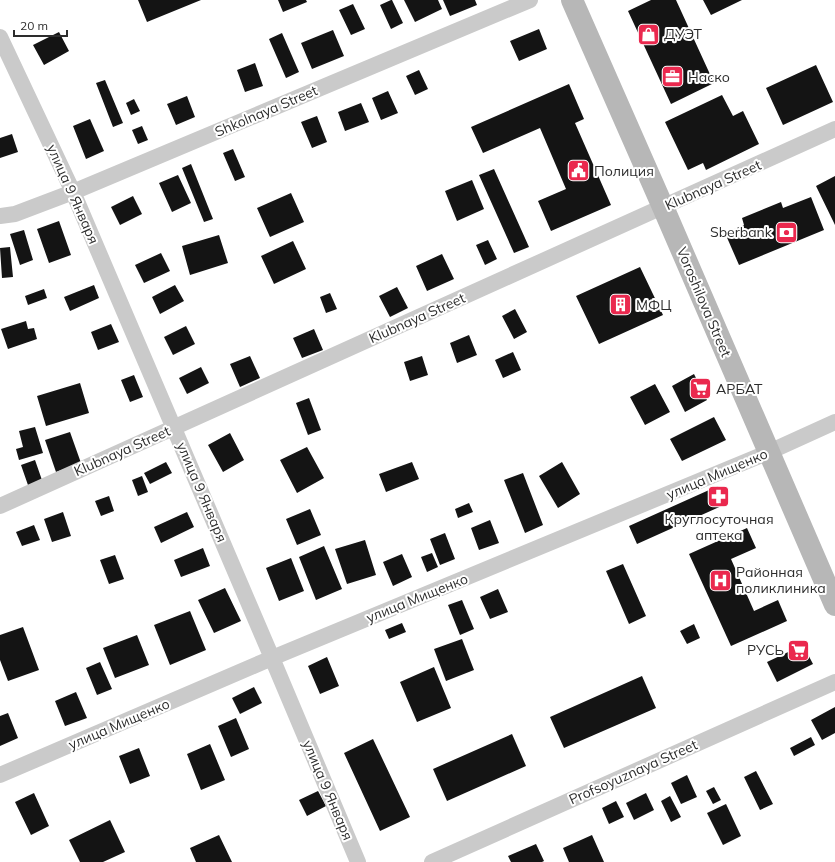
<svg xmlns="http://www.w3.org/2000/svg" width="835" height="862" font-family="Mulish,sans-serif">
  <rect width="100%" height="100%" fill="#fff"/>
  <path fill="#141414" d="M138 0H201L147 22Z
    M278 0H306L307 2 283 12Z
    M391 0H392L403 23 391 29 380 5Z
    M404 0H438L442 9 415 22Z
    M443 0H475L477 5 450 16Z
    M651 0H676L714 83 671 104 628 11Z
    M703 0H742L711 15Z
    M353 4 365 29 351 35 339 10Z
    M539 29 547 49 519 61 510 41Z
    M333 30 344 56 312 69 301 43Z
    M59 32 69 51 44 65 33 45Z
    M282 33 299 72 286 78 269 39Z
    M255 63 263 86 245 92 237 70Z
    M816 65 833 102 783 125 766 88Z
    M419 70 428 89 415 95 406 76Z
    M105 80 123 123 113 127 96 83Z
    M569 84 584 119 575 123 611 205 551 231 538 201 566 189 540 128 483 153 471 127Z
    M388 91 398 113 381 120 372 98Z
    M722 95 733 116 743 111 759 144 706 170 703 163 688 170 665 122Z
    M187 96 195 117 176 125 167 104Z
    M134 99 140 111 131 115 126 103Z
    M361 103 369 122 345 131 338 112Z
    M317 116 327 142 312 148 301 122Z
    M90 119 104 151 86 159 73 126Z
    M142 126 148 140 138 144 132 130Z
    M12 134 18 152 0 158V138Z
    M233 149 245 177 235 181 223 153Z
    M191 164 213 219 204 222 182 168Z
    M494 169 529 247 514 253 479 175Z
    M178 175 191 203 172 212 159 183Z
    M835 176V225L816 186Z
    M472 180 484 209 457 221 445 191Z
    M291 193 304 222 270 237 257 208Z
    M133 196 142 214 120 225 111 207Z
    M811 197 824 230 739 265 725 233 744 225 742 218 781 202 783 208Z
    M59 221 71 255 49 263 37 229Z
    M24 230 33 260 20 265 10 234Z
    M219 235 228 263 190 275 182 246Z
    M488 240 497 259 485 265 476 245Z
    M293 241 306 269 274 284 261 256Z
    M10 247 13 277 2 278 0 248Z
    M161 253 170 271 144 283 135 265Z
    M442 254 454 279 427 291 416 266Z
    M640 267 663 315 599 344 576 296Z
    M94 285 99 298 70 311 64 297Z
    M175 285 184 301 160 314 152 297Z
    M397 287 408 308 390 317 379 296Z
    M44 289 47 298 28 305 25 296Z
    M330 293 337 309 326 313 320 297Z
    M515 309 527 332 514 339 502 316Z
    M26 321 28 329 34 328 37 339 8 349 1 329Z
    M111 324 119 342 98 350 91 332Z
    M186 326 195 344 173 355 164 337Z
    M314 329 323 350 302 358 293 338Z
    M469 335 477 355 457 363 450 343Z
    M513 352 521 370 503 378 495 360Z
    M250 356 260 378 240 387 230 364Z
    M422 356 428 375 410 381 404 362Z
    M201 367 209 383 187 394 179 378Z
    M694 374 707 400 685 412 672 386Z
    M134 375 143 397 130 402 121 380Z
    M80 383 89 413 46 426 37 396Z
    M655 384 670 412 645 425 630 397Z
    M309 398 321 430 308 435 296 403Z
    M714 417 726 440 682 461 670 439Z
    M35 427 43 453 19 460 16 449 23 447 19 431Z
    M70 432 81 463 56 472 45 440Z
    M230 433 244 460 223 472 208 445Z
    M307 447 324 478 297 493 280 460Z
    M35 460 43 483 29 488 21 465Z
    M166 462 172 473 150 484 144 473Z
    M412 462 419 479 386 492 379 474Z
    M562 462 580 494 558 508 539 476Z
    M523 473 543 525 525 533 504 480Z
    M142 476 148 492 138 496 132 480Z
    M718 486 726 504 637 544 629 526Z
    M109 496 114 511 101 516 95 501Z
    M469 503 473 512 458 518 455 509Z
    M310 509 321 535 297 545 286 519Z
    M63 512 71 536 52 542 44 519Z
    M187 512 194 527 161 543 154 527Z
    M490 520 499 543 479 550 471 528Z
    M34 525 40 540 22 546 16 532Z
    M747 528 756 548 731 559 754 611 778 600 787 621 731 646 689 554Z
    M445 533 455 559 440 565 430 539Z
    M365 540 376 575 347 584 335 549Z
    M324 546 342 589 316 600 299 557Z
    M203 548 210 566 181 577 174 560Z
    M432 553 438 567 427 572 421 557Z
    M402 554 412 577 393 586 383 562Z
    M115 555 124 579 109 584 100 560Z
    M291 558 304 591 279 601 266 568Z
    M623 564 646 616 629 624 606 571Z
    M225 588 241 621 214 633 198 600Z
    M498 589 508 612 490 619 480 597Z
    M462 600 474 629 460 635 448 605Z
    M190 611 206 650 170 665 154 625Z
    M402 623 406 632 389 639 385 630Z
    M694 624 700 638 687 644 680 631Z
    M23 627 39 670 8 681 0 660V635Z
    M137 635 149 665 115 678 103 648Z
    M462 639 474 670 446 681 434 649Z
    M803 645 813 664 777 682 767 662Z
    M327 657 339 686 320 694 308 666Z
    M100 662 112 689 97 695 86 668Z
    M434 667 451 708 417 722 400 682Z
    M642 676 656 708 564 748 550 717Z
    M254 687 262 703 240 714 232 698Z
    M76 692 87 718 65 726 55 701Z
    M835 707V733L822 740 811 720Z
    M8 713 18 738 0 746V716Z
    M236 718 249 749 231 757 218 726Z
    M512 734 526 766 447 801 433 769Z
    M811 737 815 745 794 756 790 748Z
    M373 739 410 817 380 831 344 753Z
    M210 744 225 780 201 790 187 754Z
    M139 748 150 776 130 784 119 756Z
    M756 771 773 804 760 810 744 777Z
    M687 775 697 797 681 804 671 783Z
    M714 787 721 800 713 804 706 791Z
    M318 791 326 806 307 816 299 800Z
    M34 793 49 826 31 835 15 802Z
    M646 793 654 810 634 820 626 803Z
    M670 796 681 817 671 822 661 801Z
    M616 801 624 817 609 824 602 808Z
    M726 804 741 836 723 845 707 813Z
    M110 820 125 852 103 862H80L69 840Z
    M219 835 232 862H196L190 848Z
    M592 835 604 862H569L563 848Z
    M536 844 544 861 542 862H511L508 856Z"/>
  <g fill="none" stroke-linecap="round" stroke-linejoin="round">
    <path stroke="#cacaca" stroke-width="16" d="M0 37 73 192 272 658 358 862
      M0 216 15 214 73 192 530 0
      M0 506 835 129
      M0 775 272 658 769 452 835 422
      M432 862 835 682"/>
    <path stroke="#b7b7b7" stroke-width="22" d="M572 0 663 207 835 605"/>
  </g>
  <defs>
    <symbol id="shop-square" viewBox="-11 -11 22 22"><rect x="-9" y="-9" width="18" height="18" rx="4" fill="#ea284e" stroke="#fff"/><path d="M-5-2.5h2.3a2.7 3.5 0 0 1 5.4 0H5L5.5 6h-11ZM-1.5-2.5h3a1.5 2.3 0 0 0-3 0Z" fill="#fff"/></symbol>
    <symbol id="office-square" viewBox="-11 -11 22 22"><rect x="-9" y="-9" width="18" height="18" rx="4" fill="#ea284e" stroke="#fff"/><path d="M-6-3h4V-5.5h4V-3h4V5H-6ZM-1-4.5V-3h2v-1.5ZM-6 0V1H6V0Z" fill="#fff"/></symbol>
    <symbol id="civic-square" viewBox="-11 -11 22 22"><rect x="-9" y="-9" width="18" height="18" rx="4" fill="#ea284e" stroke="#fff"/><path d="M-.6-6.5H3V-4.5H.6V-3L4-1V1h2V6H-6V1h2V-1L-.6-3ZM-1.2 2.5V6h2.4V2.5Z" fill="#fff"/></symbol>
    <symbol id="bank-square" viewBox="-11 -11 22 22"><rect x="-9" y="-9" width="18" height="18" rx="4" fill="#ea284e" stroke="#fff"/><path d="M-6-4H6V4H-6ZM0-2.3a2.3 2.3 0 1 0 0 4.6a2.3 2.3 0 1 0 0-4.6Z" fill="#fff"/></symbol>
    <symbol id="building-square" viewBox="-11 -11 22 22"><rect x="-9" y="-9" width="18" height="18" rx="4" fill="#ea284e" stroke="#fff"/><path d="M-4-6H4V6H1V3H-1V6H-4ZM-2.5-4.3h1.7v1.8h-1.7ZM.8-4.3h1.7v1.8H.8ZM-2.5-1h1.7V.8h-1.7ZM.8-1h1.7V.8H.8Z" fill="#fff"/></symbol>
    <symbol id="supermarket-square" viewBox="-11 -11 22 22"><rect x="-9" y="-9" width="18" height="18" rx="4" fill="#ea284e" stroke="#fff"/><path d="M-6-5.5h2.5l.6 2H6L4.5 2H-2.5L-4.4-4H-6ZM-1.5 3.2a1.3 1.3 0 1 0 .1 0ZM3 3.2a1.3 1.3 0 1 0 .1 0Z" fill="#fff"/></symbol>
    <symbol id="pharmacy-square" viewBox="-11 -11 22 22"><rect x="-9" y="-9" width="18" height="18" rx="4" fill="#ea284e" stroke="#fff"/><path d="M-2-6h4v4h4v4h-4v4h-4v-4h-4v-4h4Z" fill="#fff"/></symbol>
    <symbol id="hospital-square" viewBox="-11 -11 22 22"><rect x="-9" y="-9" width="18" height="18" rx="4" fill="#ea284e" stroke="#fff"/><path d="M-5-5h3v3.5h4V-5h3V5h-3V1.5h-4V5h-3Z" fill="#fff"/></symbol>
  </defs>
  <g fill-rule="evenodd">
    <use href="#shop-square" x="636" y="22" width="25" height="25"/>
    <use href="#office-square" x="660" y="64" width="25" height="25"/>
    <use href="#civic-square" x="566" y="158" width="25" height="25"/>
    <use href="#bank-square" x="774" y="220" width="25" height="25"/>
    <use href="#building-square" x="608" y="292" width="25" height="25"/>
    <use href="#supermarket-square" x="688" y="376" width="25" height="25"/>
    <use href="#pharmacy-square" x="706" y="484" width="25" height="25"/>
    <use href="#hospital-square" x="708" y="568" width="25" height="25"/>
    <use href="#supermarket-square" x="786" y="638" width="25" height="25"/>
  </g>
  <g text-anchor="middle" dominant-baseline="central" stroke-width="4" stroke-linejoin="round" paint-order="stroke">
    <g font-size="14" fill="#2d2d2d" stroke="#fff" text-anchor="start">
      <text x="664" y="34">ДУЭТ</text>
      <text x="688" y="77">Наско</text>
      <text x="594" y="171">Полиция</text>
      <text x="772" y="232" text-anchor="end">Sberbank</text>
      <text x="636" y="305">МФЦ</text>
      <text x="716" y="389">АРБАТ</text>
      <text x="719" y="519" text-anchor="middle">Круглосуточная<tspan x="719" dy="16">аптека</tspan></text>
      <text x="736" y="572">Районная<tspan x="736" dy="16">поликлиника</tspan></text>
      <text x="784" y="650" text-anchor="end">РУСЬ</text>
    </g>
    <g font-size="14" fill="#2d2d2d" stroke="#fff">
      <text transform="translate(266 111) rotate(-23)">Shkolnaya Street</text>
      <text transform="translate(713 185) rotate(-24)">Klubnaya Street</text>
      <text transform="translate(73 194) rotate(66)">улица 9 Января</text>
      <text transform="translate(704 302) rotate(67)">Voroshilova Street</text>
      <text transform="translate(417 318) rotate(-24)">Klubnaya Street</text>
      <text transform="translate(122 451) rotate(-24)">Klubnaya Street</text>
      <text transform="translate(717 474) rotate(-23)">улица Мищенко</text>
      <text transform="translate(202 492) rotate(67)">улица 9 Января</text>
      <text transform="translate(417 598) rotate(-22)">улица Мищенко</text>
      <text transform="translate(119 724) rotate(-23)">улица Мищенко</text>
      <text transform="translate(633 772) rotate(-24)">Profsoyuznaya Street</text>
      <text transform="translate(328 790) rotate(67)">улица 9 Января</text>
    </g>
  </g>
  <path d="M14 30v6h53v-6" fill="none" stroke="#2d2d2d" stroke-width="2"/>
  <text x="20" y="30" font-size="12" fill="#2d2d2d" stroke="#ffffff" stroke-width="3" paint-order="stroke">20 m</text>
</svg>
